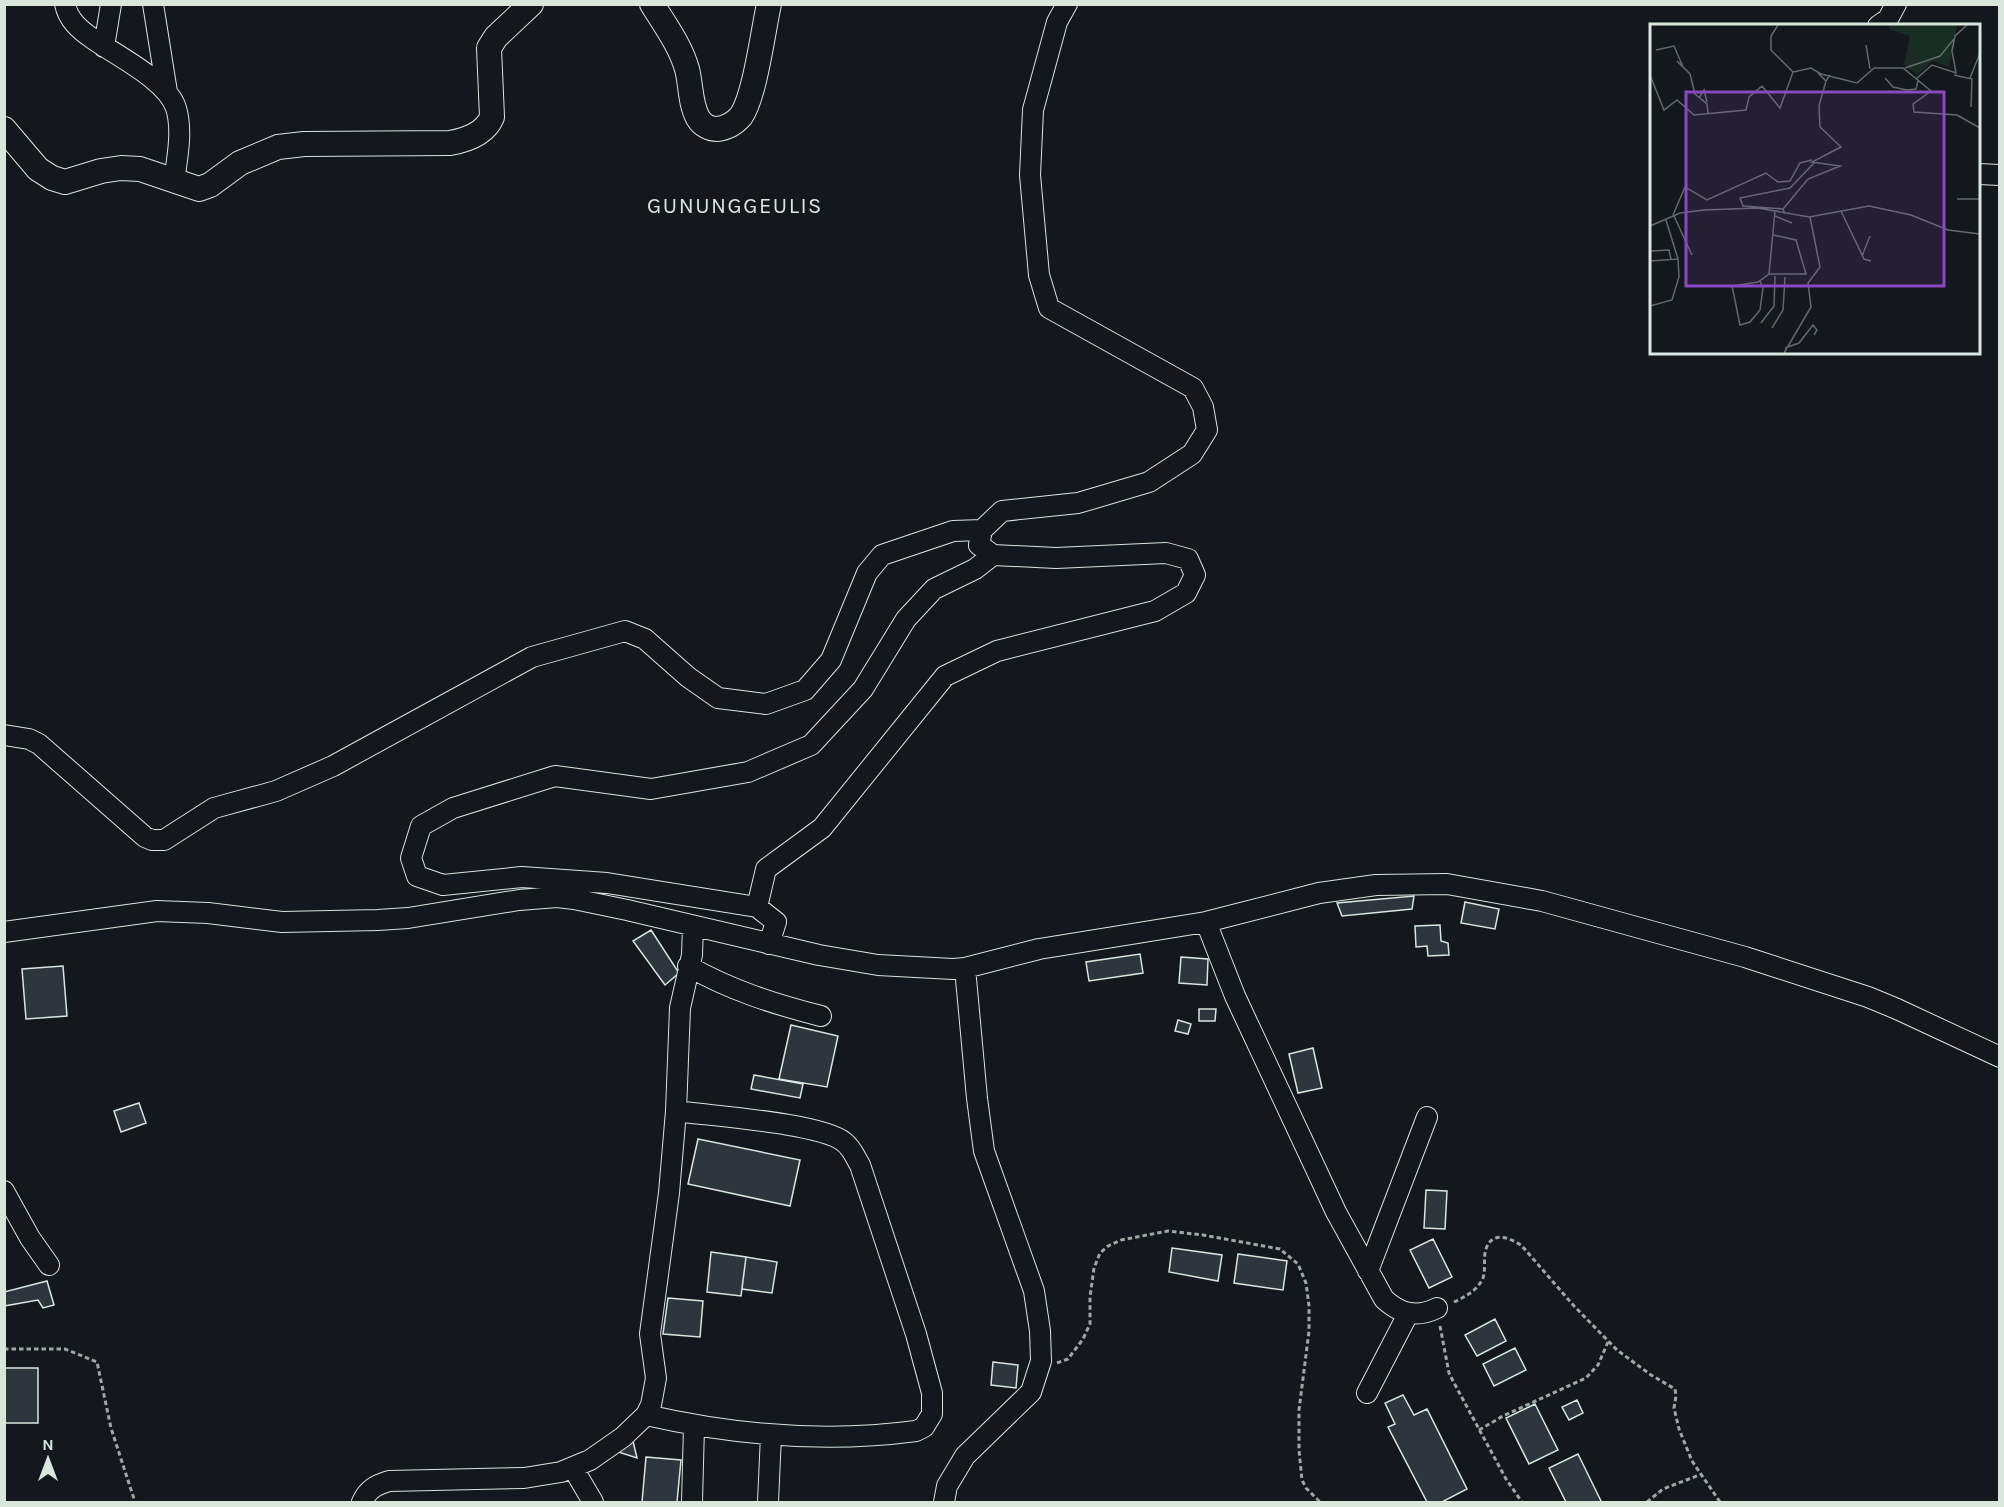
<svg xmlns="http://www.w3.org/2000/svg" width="2004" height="1507" font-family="Karla,sans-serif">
  <rect width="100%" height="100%" fill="#14181c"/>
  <path fill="#2c363c" stroke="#d8e6dc" stroke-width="1.5" d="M1414 896 1412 909 1342 916 1337 903Z
    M1465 902 1499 909 1495 929 1461 923Z
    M1440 925 1441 941 1448 943 1449 955 1428 956 1427 946 1416 947 1415 926Z
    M651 930 679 973 665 985 633 941Z
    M1140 954 1143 973 1089 981 1086 962Z
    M1181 957 1208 959 1207 985 1179 983Z
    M63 966 67 1016 26 1019 22 969Z
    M1199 1009H1216L1215 1021H1199Z
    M1178 1020 1191 1024 1188 1034 1175 1031Z
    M791 1025 838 1036 827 1087 779 1079Z
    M1313 1048 1322 1088 1298 1093 1289 1054Z
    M754 1075 803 1084 800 1098 751 1089Z
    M139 1103 146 1123 121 1132 114 1111Z
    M698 1139 800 1160 790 1206 688 1184Z
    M1426 1190 1447 1191 1445 1229 1424 1228Z
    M1433 1239 1452 1277 1429 1288 1410 1250Z
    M1172 1248 1222 1255 1218 1281 1169 1272Z
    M711 1252 746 1257 741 1296 707 1292Z
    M1238 1254 1287 1261 1283 1290 1234 1283Z
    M746 1257 777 1262 772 1293 742 1289Z
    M47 1281 54 1305 43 1308 38 1300 4 1306V1292Z
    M668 1298 703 1301 700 1337 663 1334Z
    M1495 1319 1506 1341 1477 1356 1465 1335Z
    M1515 1348 1526 1370 1494 1386 1483 1364Z
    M993 1362 1018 1365 1016 1388 991 1385Z
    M4 1368H38V1423H4Z
    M1403 1395 1414 1415 1427 1409 1467 1489 1442 1502H1427L1388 1427 1395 1424 1385 1403Z
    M1577 1400 1583 1413 1569 1420 1562 1407Z
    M1535 1404 1558 1450 1529 1464 1506 1418Z
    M632 1437 637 1458 612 1450Z
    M1578 1454 1601 1501 1598 1502H1566L1549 1468Z
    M646 1457 681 1460 677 1502H642Z"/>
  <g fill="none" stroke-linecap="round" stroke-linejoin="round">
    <defs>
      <path id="minor" d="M65 4C68 20 80 30 93 39 117 56 167 80 176 108 183 131 177 159 174 181
        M153 4 167 92
        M1878 26 1888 19 1896 4
        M104 47 111 4
        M1978 174 2000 175
        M4 735 29 739 39 744 145 837 152 840H164L214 808 276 791 333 766 532 657 625 631 645 639 688 677 718 698 766 704 805 690 831 660 867 573 882 555 953 531 982 530
        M757 907 766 869 822 828 945 676 997 651 1155 611 1186 593 1195 575 1188 559 1166 553 1056 558 993 555 979 545 982 530 1002 511 1078 503 1149 482 1192 454 1207 430 1203 407 1193 388 1049 308 1039 275 1030 175 1033 110 1057 22 1067 4
        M1206 922 1235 996 1336 1212 1384 1299C1400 1314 1417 1318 1437 1308
        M4 932 157 911 208 913 282 922 378 920 408 918 519 900 557 897 574 899 627 910 819 955 878 965 953 969 965 968 1039 949 1206 922 1319 893 1376 885 1447 884 1542 901 1745 957 1868 997 1897 1009 2000 1057
        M769 944 776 922 757 907 607 883 522 877 443 885 417 876 411 858 421 826 453 808 555 776 651 789 748 772 811 745 863 689 906 619 934 589 975 569 993 555
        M688 966C730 990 774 1004 821 1016
        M4 1191 30 1238 49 1265
        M1368 1271 1427 1117
        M1367 1393 1408 1314
        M646 1415C734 1435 826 1443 916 1431L924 1427 932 1414V1393L916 1334 860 1165C855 1157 852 1148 844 1142 821 1123 711 1116 676 1111
        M573 1468 593 1502
        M362 1502C368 1489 376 1485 389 1481L524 1478 561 1472 590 1460 623 1437 646 1415 651 1405 656 1378 650 1334 669 1193 676 1111 680 1008 692 955 693 926
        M692 1502 694 1426
        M768 1502 771 1435
        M944 1502 947 1486 965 1456 1031 1392 1041 1361 1040 1331 1034 1291 984 1151 977 1098 965 968"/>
      <path id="major" d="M652 4C665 25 680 45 687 69 691 84 690 104 698 118 702 125 710 129 717 129 727 128 735 123 741 116 755 96 763 31 769 4
        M4 129 38 169 52 178 65 182 101 171 121 168 140 169 199 189 210 185 240 163 278 147 304 144 450 143C467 140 485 134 492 117L489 48 496 37 531 4"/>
    </defs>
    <use href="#minor" stroke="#d8e6dc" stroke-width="22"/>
    <use href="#major" stroke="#d8e6dc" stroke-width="26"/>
    <path stroke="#9da8a2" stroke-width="3" stroke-dasharray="4.5 3" stroke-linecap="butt" d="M1454 1302C1465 1297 1478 1290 1483 1278 1486 1269 1483 1258 1486 1249 1492 1230 1511 1238 1522 1246L1574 1306 1617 1350 1651 1375 1675 1389 1676 1396 1674 1408 1679 1429 1692 1461 1720 1502
      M1440 1326 1449 1373 1453 1381 1506 1479 1522 1502
      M4 1349H65L97 1362 111 1428 135 1502
      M1057 1363 1068 1359 1083 1339 1090 1324V1297L1094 1268 1100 1253 1108 1246 1121 1240 1168 1231 1203 1235 1280 1249 1298 1264 1306 1283 1309 1306V1331L1299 1410V1450L1302 1480 1306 1488 1320 1502
      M1479 1430 1503 1416 1586 1378 1598 1365 1608 1342
      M1647 1502 1663 1489 1702 1474"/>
    <use href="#minor" stroke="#14181c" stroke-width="20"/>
    <use href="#major" stroke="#14181c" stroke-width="24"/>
  </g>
  <g text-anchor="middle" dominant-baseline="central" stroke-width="4.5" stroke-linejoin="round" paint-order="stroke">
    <g font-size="22" letter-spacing="1.5" fill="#d8e6dc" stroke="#14181c">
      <text x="735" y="206">GUNUNGGEULIS</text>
    </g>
  </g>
  <g transform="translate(1650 24)">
    <rect width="330" height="330" fill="#14181c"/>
    <path d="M239 1H307L299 43 282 37 267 51 254 40 260 12 239 5Z" fill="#1a2d24"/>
    <path fill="none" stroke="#626a69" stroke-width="1.5" d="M216 21 220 45M6 26 24 22 33 43M27 37 40 50 45 70 57 80 58 89M255 44 290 32 304 15M143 48 161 44 171 50 207 59 224 44H253L281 67 263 80 264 88 307 91 330 104M168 49 176 57 180 51M0 51 14 86 27 76 44 91 96 86 99 73 112 62 130 84 143 48 121 26V12L128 1M304 51 322 55 321 83M235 54 243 63 257 66 266 65 268 57M320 54 330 29M266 55 282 41 306 49 302 27 305 12 317 1M49 74 54 66 57 78M307 175H330M133 185 158 155 190 142 162 138 191 123 170 103 169 82 176 57M191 187 214 235 221 237M135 190 133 185 93 182 90 174 140 164 164 139M23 191 35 163 57 176 116 149 128 158 140 157 150 139 162 136M24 192 42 231M125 192 142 199M0 202 30 189 54 186 108 184 159 193 219 182 261 191 298 206 330 210M0 227 19 226 21 235M212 232 220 212M0 237 28 235M119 250H156L146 216 123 211M110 257 113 264 110 286 100 298 90 301 82 262 108 258 119 250 125 187M0 282 22 276 29 253 28 235 16 196M111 299 124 282 125 252M122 304 133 286 135 253M135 324 149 319 163 301 167 306 164 311M134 329 161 283 158 259 170 243 160 193"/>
    <path fill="#8948c3" fill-opacity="0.15" stroke="#8948c3" stroke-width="3" d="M36 68H294V262H36Z"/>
    <rect width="330" height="330" fill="none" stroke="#d8e6dc" stroke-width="3"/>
  </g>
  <rect width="2004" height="1507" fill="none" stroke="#d8e6dc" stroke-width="12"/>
  <g transform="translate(48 1459)" stroke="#14181c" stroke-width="4.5" paint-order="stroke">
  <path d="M0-4.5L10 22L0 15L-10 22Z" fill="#d8e6dc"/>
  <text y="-9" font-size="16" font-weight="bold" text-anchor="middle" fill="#d8e6dc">N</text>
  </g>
</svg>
